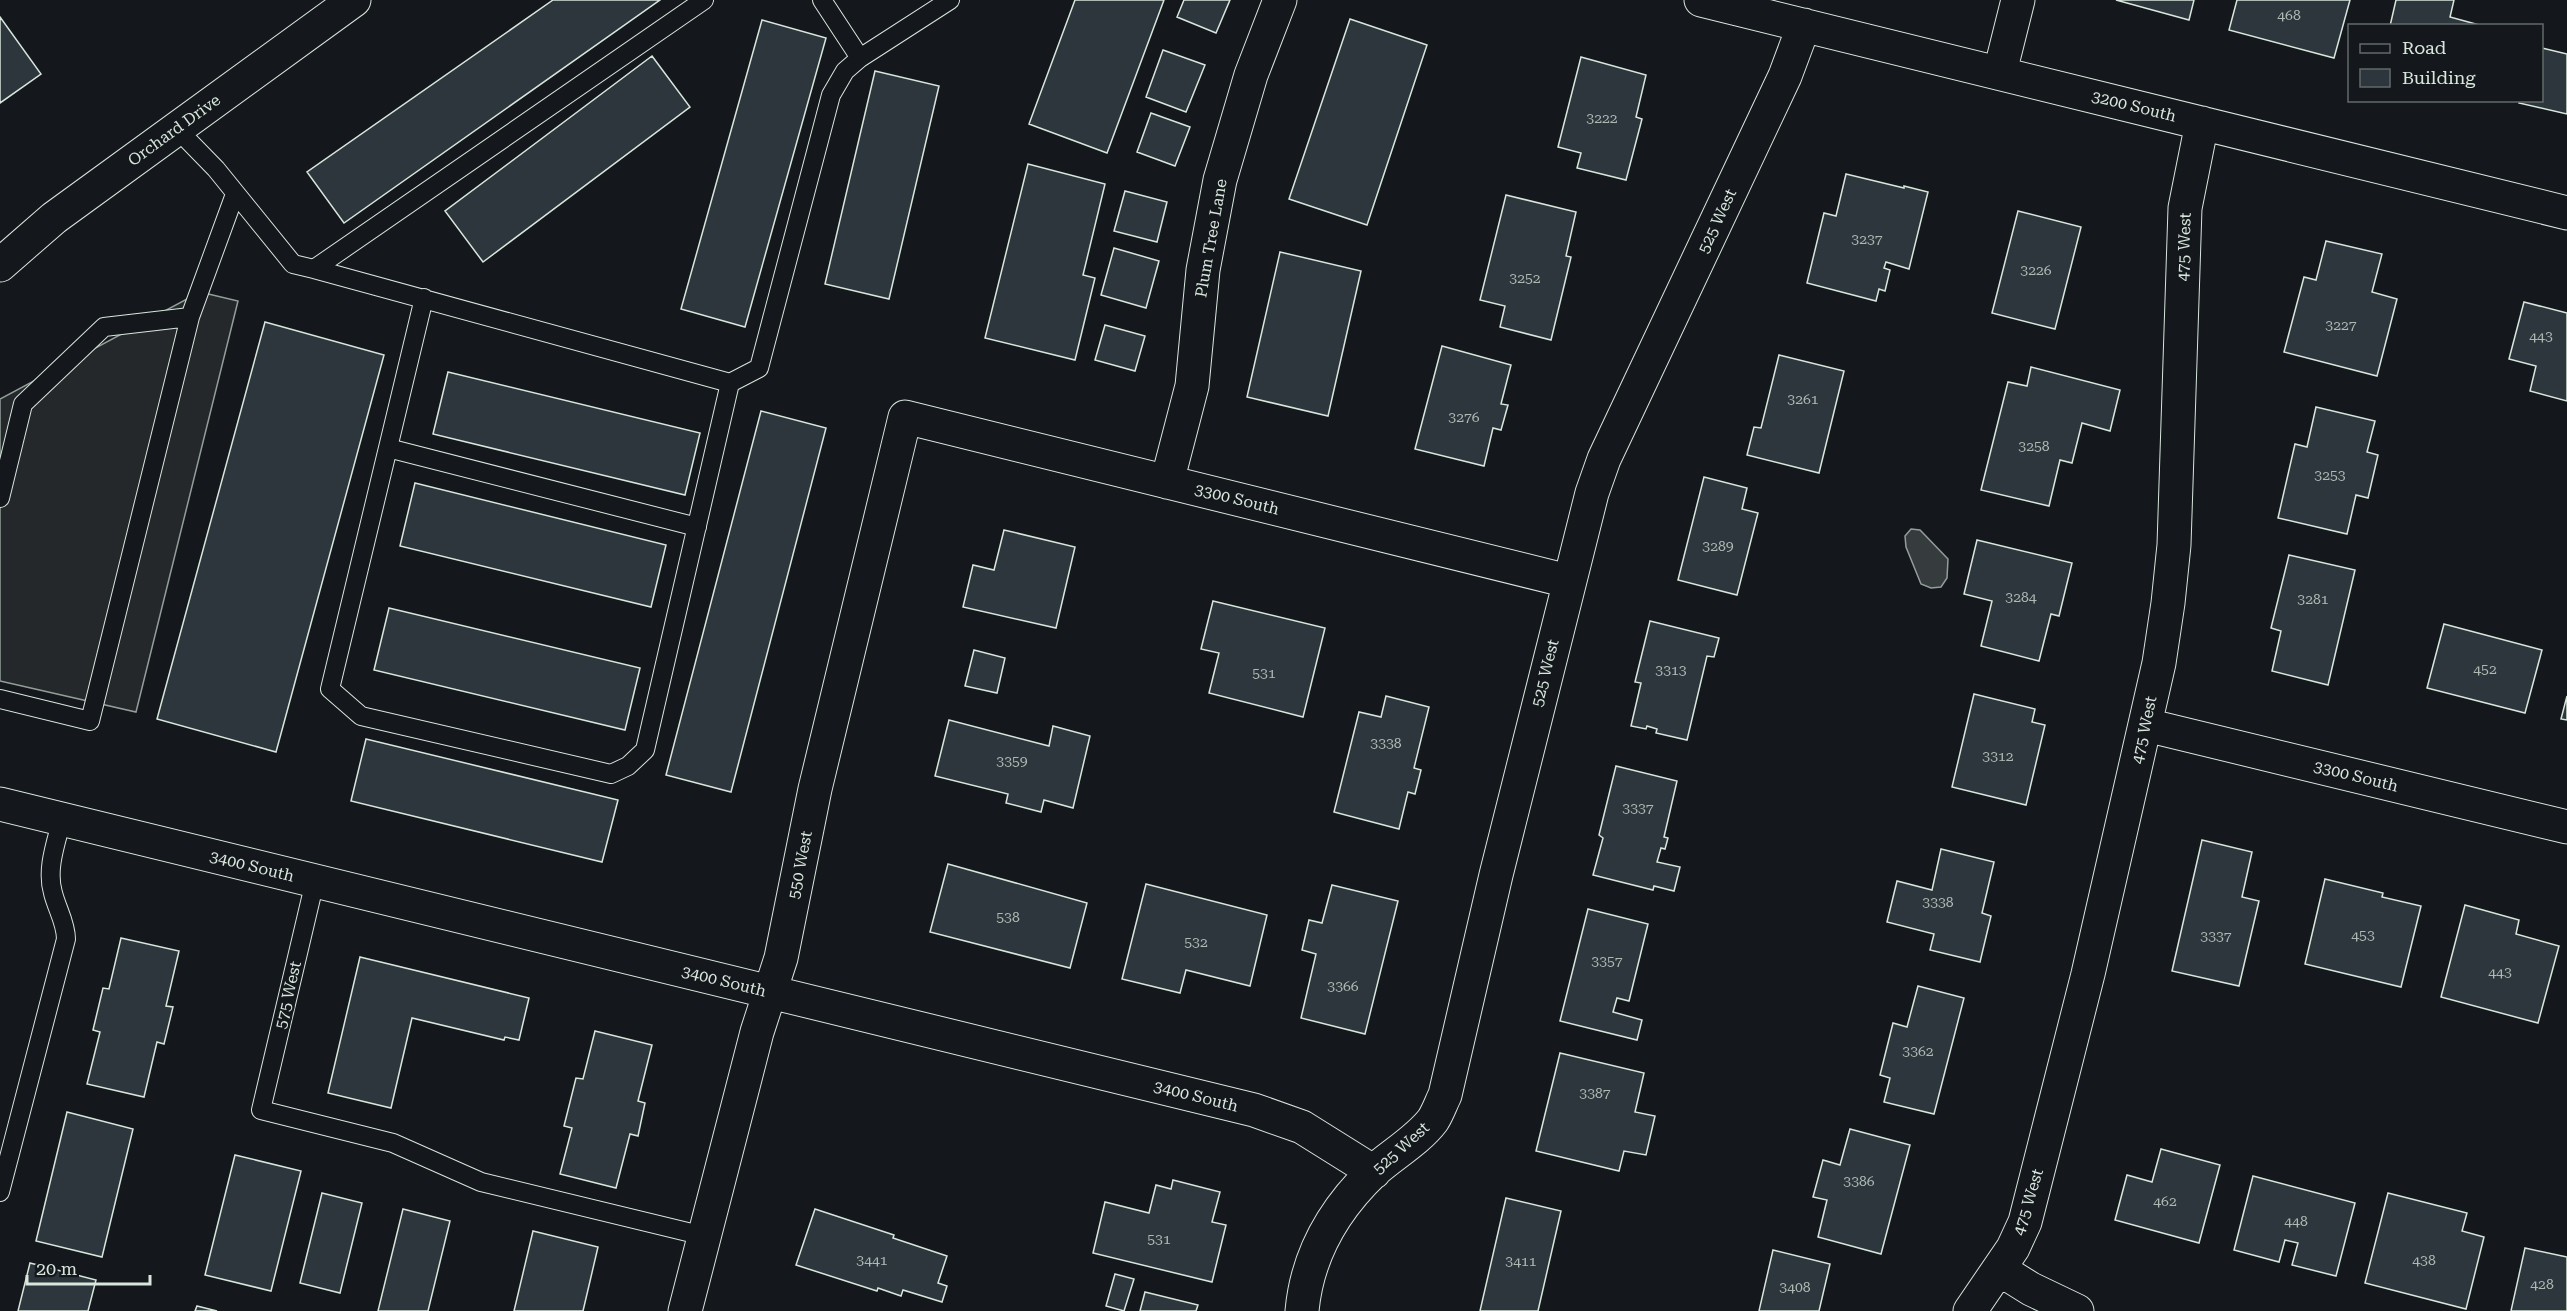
<svg xmlns="http://www.w3.org/2000/svg" width="2567" height="1311" font-family="'Roboto Serif',serif">
  <rect width="100%" height="100%" fill="#14181c"/>
  <path fill="#24282b" stroke="#939e99" stroke-width="1.5" d="M200 292 238 301 136 712 0 681V399Z"/>
  <path fill="#363b3e" stroke="#939e99" stroke-width="1.5" d="M1911 529 1920 530 1948 559 1947 578 1941 587 1931 588 1921 584 1906 547 1905 536Z"/>
  <path fill="#2c363c" stroke="#d8e6dc" stroke-width="1.5" d="M553 0H660L344 223 307 172Z
    M1075 0H1164L1107 153 1029 124Z
    M1184 0H1230L1216 33 1177 17Z
    M2116 0H2194L2189 20Z
    M2237 0H2350L2334 58 2229 30Z
    M2396 0H2454L2450 17 2483 26H2390Z
    M0 17 41 74 0 103Z
    M1350 19 1427 45 1367 225 1289 199Z
    M762 20 826 38 745 327 681 309Z
    M2542 48 2567 54V114L2519 103 2520 100H2542Z
    M1163 50 1205 65 1186 112 1146 97Z
    M652 56 690 107 483 262 445 211Z
    M1581 57 1646 75 1636 117 1642 119 1626 180 1577 168 1581 153 1558 147Z
    M875 71 939 86 889 299 825 284Z
    M1151 113 1190 127 1175 166 1137 152Z
    M1028 164 1105 184 1083 275 1095 278 1075 360 985 338Z
    M1846 174 1904 188V186L1928 192 1909 269 1886 262 1884 268 1890 270 1885 291 1879 289 1876 301 1807 283 1824 213 1836 216Z
    M1125 191 1167 202 1157 242 1114 231Z
    M1506 195 1576 212 1566 256 1571 257 1551 340 1500 327 1505 306 1480 300Z
    M2018 211 2081 227 2055 329 1992 313Z
    M2326 241 2382 254 2372 292 2397 299 2377 376 2284 352 2304 277 2316 280Z
    M1114 248 1159 261 1146 308 1101 295Z
    M1280 252 1361 271 1328 416 1247 397Z
    M2524 302 2567 313V401L2530 391 2536 366 2509 359Z
    M265 322 384 355 276 752 157 719Z
    M1105 325 1145 336 1135 371 1095 360Z
    M1442 346 1511 365 1501 404 1508 405 1501 430 1493 428 1484 466 1415 449Z
    M1779 355 1844 371 1819 473 1747 455 1754 427 1761 428Z
    M2031 367 2120 390 2110 431 2082 423 2072 463 2060 460 2049 506 1981 490 2008 382 2027 386Z
    M448 372 700 433 685 495 433 434Z
    M2316 407 2375 421 2367 452 2378 455 2368 498 2356 495 2347 534 2278 518 2295 444 2307 447Z
    M761 411 826 428 731 792 666 775Z
    M1704 477 1747 488 1742 509 1758 513 1737 595 1678 580Z
    M415 483 666 545 651 607 400 546Z
    M1004 530 1075 547 1056 628 963 607 973 565 994 570Z
    M1977 540 2072 563 2059 616 2051 614 2039 661 1981 646 1992 601 1964 594Z
    M2289 555 2355 570 2328 685 2272 671 2281 631 2271 628Z
    M1213 601 1325 628 1303 717 1209 693 1219 653 1201 649Z
    M389 608 640 668 625 730 374 670Z
    M1650 621 1719 638 1714 657 1707 656 1687 740 1656 733 1657 729 1647 726 1646 729 1631 726 1641 683 1635 682Z
    M2444 624 2542 650 2525 713 2427 688Z
    M974 650 1005 658 997 693 965 686Z
    M1974 694 2035 709 2032 722 2045 725 2026 805 1952 787Z
    M1386 696 1429 707 1414 768 1421 770 1415 794 1408 792 1399 829 1334 812 1359 712 1381 717Z
    M2567 696V720L2561 719Z
    M949 720 1049 746 1053 726 1090 736 1073 808 1044 800 1041 812 1006 803 1008 794 935 776Z
    M366 739 618 800 602 862 351 801Z
    M1616 766 1677 781 1664 837 1668 838 1665 849 1661 848 1657 862 1680 867 1674 891 1654 886 1653 890 1593 875 1603 838 1599 835Z
    M2202 840 2252 852 2242 897 2259 901 2239 986 2172 971Z
    M1941 849 1994 862 1982 913 1991 916 1980 962 1930 950 1934 934 1887 922 1897 881 1932 890Z
    M948 864 1087 903 1070 968 930 932Z
    M2325 879 2383 893 2382 897 2421 906 2401 987 2305 964Z
    M1146 884 1267 915 1250 986 1186 970 1180 993 1122 979Z
    M1332 885 1398 901 1365 1034 1301 1018 1316 954 1302 950 1309 920 1322 923Z
    M2465 905 2519 920 2516 934 2559 946 2538 1023 2441 997Z
    M1588 909 1648 924 1629 1001 1617 998 1613 1012 1642 1020 1637 1040 1560 1021Z
    M121 938 179 951 166 1006 173 1007 164 1044 157 1042 144 1097 87 1084 100 1032 93 1030 103 988 109 989Z
    M360 957 529 998 519 1040 505 1037 504 1040 412 1018 391 1108 328 1093Z
    M1918 986 1964 998 1934 1114 1884 1102 1890 1078 1880 1075 1893 1023 1907 1027Z
    M595 1031 652 1045 638 1101 645 1103 638 1136 630 1134 616 1188 560 1174 572 1128 564 1126 576 1078 583 1079Z
    M1560 1053 1644 1073 1635 1112 1655 1116 1646 1155 1624 1151 1619 1171 1536 1151Z
    M67 1112 133 1129 102 1257 36 1241Z
    M1850 1129 1910 1145 1881 1254 1818 1237 1827 1200 1813 1197 1823 1160 1840 1165Z
    M2161 1149 2220 1165 2199 1243 2115 1220 2127 1175 2152 1182Z
    M235 1155 301 1171 271 1291 205 1275Z
    M2253 1176 2355 1203 2336 1276 2292 1265 2298 1243 2285 1240 2279 1262 2234 1250Z
    M1173 1180 1220 1192 1212 1222 1226 1225 1212 1282 1093 1253 1105 1202 1149 1213 1156 1185 1171 1189Z
    M322 1193 362 1203 340 1293 300 1283Z
    M2388 1193 2467 1213 2462 1231 2484 1237 2466 1309 2365 1283Z
    M1506 1198 1561 1211 1538 1311H1480Z
    M403 1209 450 1221 428 1311H378Z
    M815 1209 894 1235 893 1238 947 1256 938 1283 947 1286 942 1302 903 1290 901 1296 878 1288 877 1291 796 1265Z
    M533 1231 598 1247 583 1311H514Z
    M2525 1248 2567 1257V1311H2511Z
    M1773 1250 1830 1264 1819 1311H1759Z
    M30 1263 96 1280 88 1311H18Z
    M1115 1274 1134 1279 1124 1311 1106 1306Z
    M1145 1292 1198 1305 1196 1311H1140Z
    M197 1306 217 1311H195Z"/>
  <g fill="none" stroke-linecap="round" stroke-linejoin="round">
    <defs>
      <path id="service" d="M822 0 860 58
        M177 129 216 169 293 264 314 269 704 0
        M314 269 730 383 759 368 831 95 845 71 860 58 950 0
        M424 298 330 689 361 716 611 774 628 766 645 750 730 383
        M388 448 697 527
        M0 498 23 404 104 327 190 317 235 194
        M0 699 90 721 190 317
        M315 881 261 1110 393 1143 481 1182 704 1236
        M0 1192 66 939C66 923 57 909 53 893 46 869 56 843 62 819"/>
      <path id="minor" d="M1701 0 2567 213
        M2000 72 2018 0
        M1167 482 1192 386 1203 270 1220 180 1251 75 1280 0
        M2146 725 2567 827
        M0 804 1254 1110 1302 1127 1374 1172
        M1999 1269 2031 1289 2077 1311
        M685 1311 757 1032 781 958 815 789 905 417 1568 581
        M1302 1311C1307 1256 1334 1209 1374 1171 1393 1154 1418 1140 1433 1120 1438 1112 1441 1103 1445 1095L1496 875 1592 493 1604 459 1785 76 1804 25
        M1970 1311 2013 1248 2025 1222 2088 974 2159 663 2168 603 2174 545 2185 208 2202 123"/>
      <path id="secondary" d="M0 265 54 218 354 0"/>
    </defs>
    <use href="#service" stroke="#d8e6dc" stroke-width="20"/>
    <use href="#minor" stroke="#d8e6dc" stroke-width="35"/>
    <use href="#secondary" stroke="#d8e6dc" stroke-width="35"/>
    <use href="#service" stroke="#14181c" stroke-width="18"/>
    <use href="#minor" stroke="#14181c" stroke-width="33"/>
    <use href="#secondary" stroke="#14181c" stroke-width="33"/>
  </g>
  <g text-anchor="middle" dominant-baseline="central" stroke-width="4.5" stroke-linejoin="round" paint-order="stroke">
    <g font-size="14" fill="#adbab4">
      <text x="2289" y="15">468</text>
      <text x="1602" y="118">3222</text>
      <text x="1867" y="239">3237</text>
      <text x="2036" y="270">3226</text>
      <text x="1525" y="278">3252</text>
      <text x="2341" y="325">3227</text>
      <text x="2541" y="336">443</text>
      <text x="1803" y="399">3261</text>
      <text x="1464" y="417">3276</text>
      <text x="2034" y="446">3258</text>
      <text x="2330" y="475">3253</text>
      <text x="1718" y="546">3289</text>
      <text x="2021" y="597">3284</text>
      <text x="2313" y="599">3281</text>
      <text x="2485" y="669">452</text>
      <text x="1671" y="670">3313</text>
      <text x="1264" y="673">531</text>
      <text x="1386" y="743">3338</text>
      <text x="1998" y="756">3312</text>
      <text x="1012" y="761">3359</text>
      <text x="1638" y="808">3337</text>
      <text x="1938" y="902">3338</text>
      <text x="1008" y="917">538</text>
      <text x="2363" y="935">453</text>
      <text x="2216" y="936">3337</text>
      <text x="1196" y="942">532</text>
      <text x="1607" y="961">3357</text>
      <text x="2500" y="972">443</text>
      <text x="1343" y="986">3366</text>
      <text x="1918" y="1051">3362</text>
      <text x="1595" y="1093">3387</text>
      <text x="1859" y="1181">3386</text>
      <text x="2165" y="1201">462</text>
      <text x="2296" y="1221">448</text>
      <text x="1159" y="1239">531</text>
      <text x="872" y="1260">3441</text>
      <text x="2424" y="1260">438</text>
      <text x="1521" y="1261">3411</text>
      <text x="2542" y="1284">428</text>
      <text x="1795" y="1287">3408</text>
    </g>
    <g font-size="16" fill="#d8e6dc" stroke="#14181c">
      <text transform="translate(2134 106) rotate(14)">3200 South</text>
      <text transform="translate(174 130) rotate(-36)">Orchard Drive</text>
      <text transform="translate(1717 221) rotate(-65)">525 West</text>
      <text transform="translate(1211 238) rotate(-80)">Plum Tree Lane</text>
      <text transform="translate(2184 247) rotate(-88)">475 West</text>
      <text transform="translate(1237 499) rotate(14)">3300 South</text>
      <text transform="translate(1545 673) rotate(-76)">525 West</text>
      <text transform="translate(2144 730) rotate(-78)">475 West</text>
      <text transform="translate(2356 776) rotate(14)">3300 South</text>
      <text transform="translate(800 865) rotate(-79)">550 West</text>
      <text transform="translate(252 866) rotate(14)">3400 South</text>
      <text transform="translate(724 981) rotate(14)">3400 South</text>
      <text transform="translate(288 995) rotate(-77)">575 West</text>
      <text transform="translate(1196 1096) rotate(14)">3400 South</text>
      <text transform="translate(1401 1148) rotate(-42)">525 West</text>
      <text transform="translate(2028 1202) rotate(-73)">475 West</text>
    </g>
  </g>
  <rect x="2348" y="24" width="195" height="78" fill="#14181c" stroke="#626a69" stroke-width="1.5"/>
  <rect x="2360" y="44" width="30" height="9" fill="#14181c" stroke="#626a69" stroke-width="1.5"/>
  <text x="2402" y="54" font-size="18" fill="#d8e6dc">Road</text>
  <rect x="2360" y="69" width="30" height="18" fill="#2c363c" stroke="#626a69" stroke-width="1.5"/>
  <text x="2402" y="84" font-size="18" fill="#d8e6dc">Building</text>
  <path d="M27 1275v9h123v-9" fill="none" stroke="#d8e6dc" stroke-width="3"/>
  <text x="36" y="1275" font-size="18" fill="#d8e6dc" stroke="#14181c" stroke-width="4.5" paint-order="stroke">20 m</text>
</svg>
